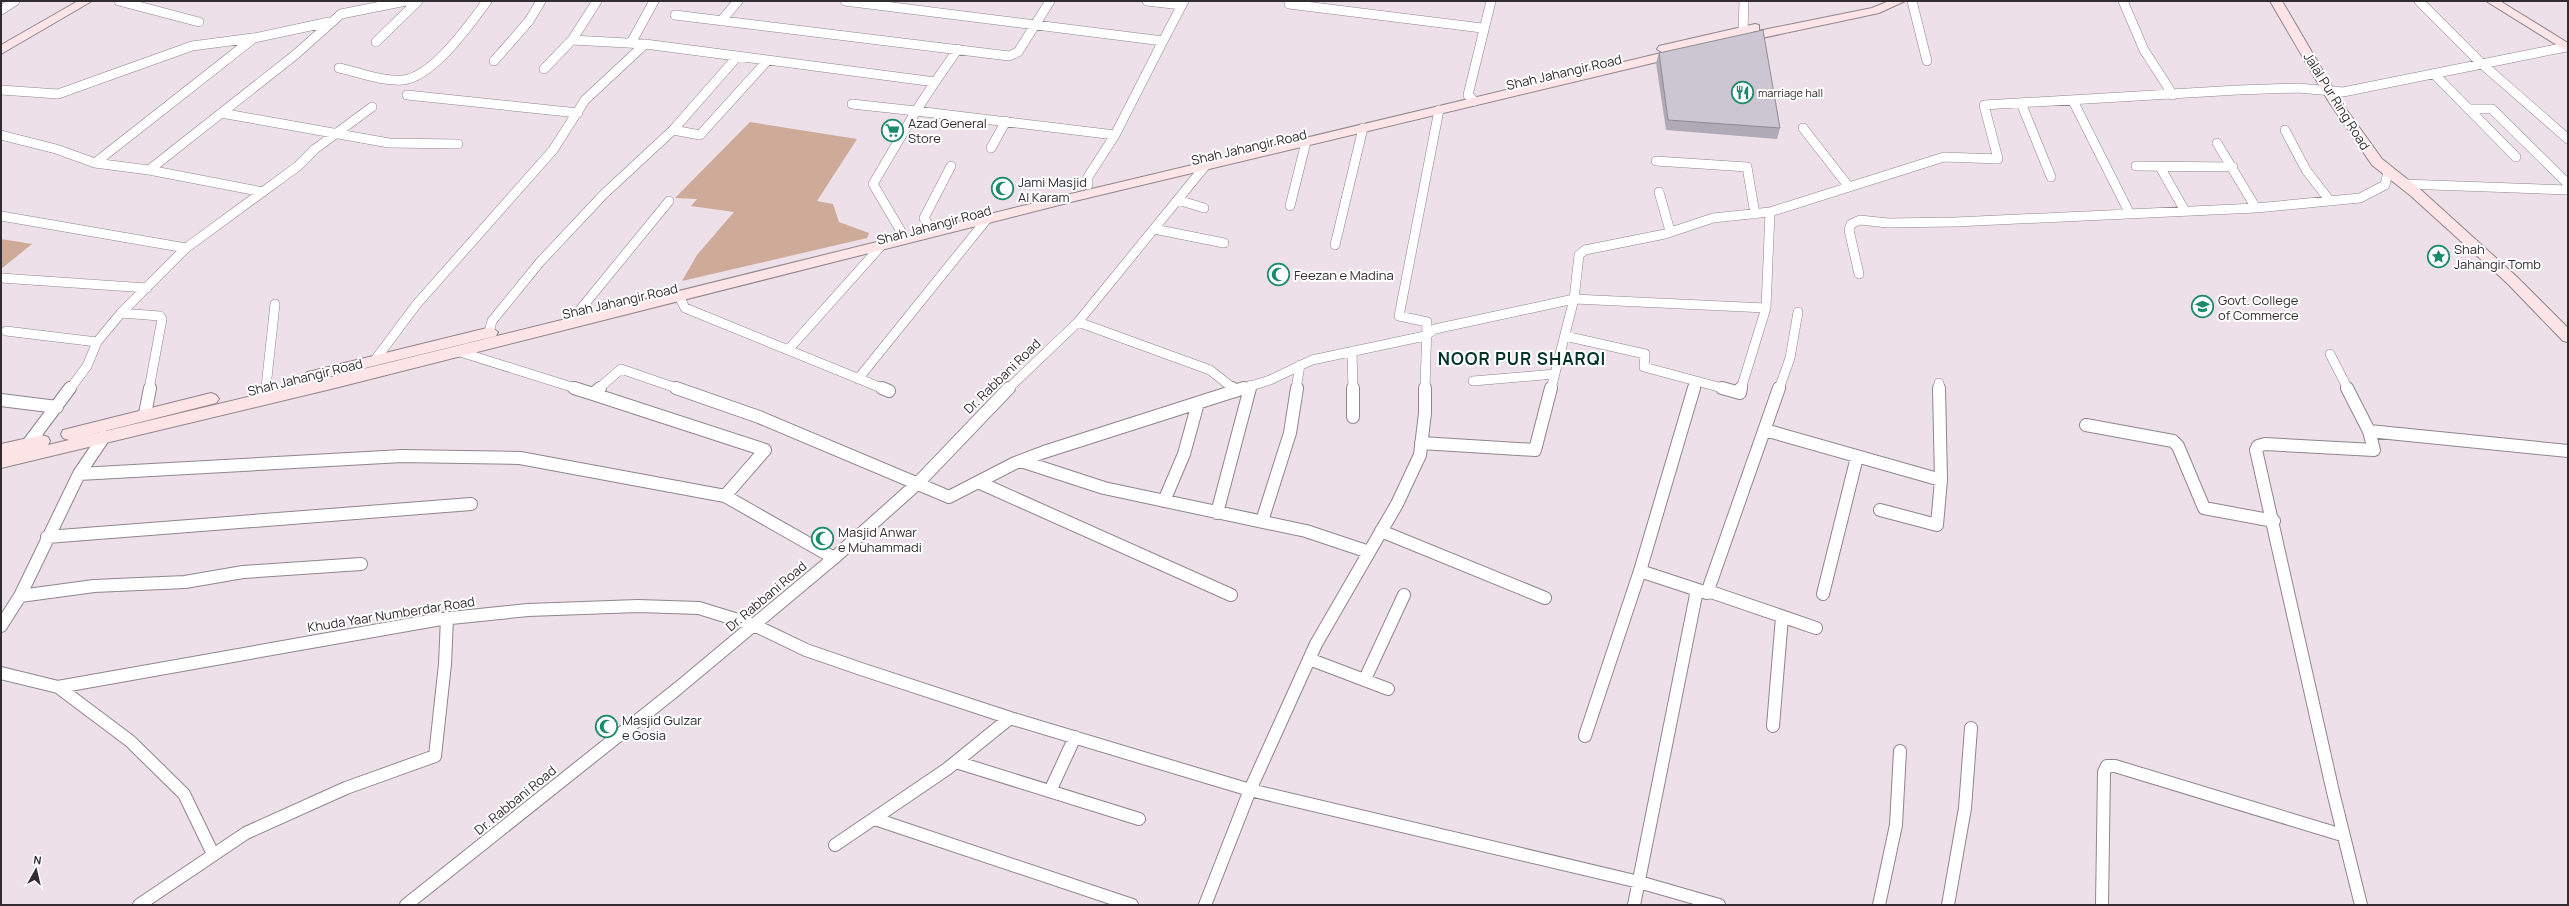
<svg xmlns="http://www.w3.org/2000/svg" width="2569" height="906" font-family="Manrope,sans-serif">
  <rect width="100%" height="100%" fill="#ede0e8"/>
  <path fill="#ceaa98" d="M750 122 857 139 817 201 833 204 839 222 869 233 867 238 682 281 697 255 734 212 691 206 697 199 675 198Z
    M1 239 32 244 1 269Z"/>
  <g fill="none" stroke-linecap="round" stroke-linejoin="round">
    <defs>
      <path id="street-far1" d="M119 1 199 22
        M845 1 1163 41 1115 135 1088 177V185
        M1147 1 1182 5
        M1744 1 1743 31 1749 36
        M1912 1 1927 61
        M2123 1 2144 50 2173 95
        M2419 1 2482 64 2568 139
        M1289 4 1482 28
        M1 10 15 1
        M675 15 1009 56 1018 52 1050 1
        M721 21 738 1
        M1163 41 1184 1
        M376 42 418 1
        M631 43 654 1
        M645 44 935 82 958 49
        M494 61 529 21 541 1
        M339 68C359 72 382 82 403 80 433 77 470 24 487 1
        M544 69 572 40 597 1
        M2435 75 2516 157
        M935 82 916 111 1115 135
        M1 90 58 94 192 46 253 38
        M407 95 578 113
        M1474 101 1468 95 1491 1
        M2073 101 2130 214
        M2021 103 2051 177
        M852 104 916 111 873 184 902 233
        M2471 109H2492L2568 184
        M221 113 389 143 458 144
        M1803 128 1849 187
        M673 130 700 135 767 61
        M2285 130 2306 170 2330 201
        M1 135 56 149 95 163
        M2217 143 2256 208
        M991 148 1006 121
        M1656 161 1747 167 1755 214
        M2136 166 2233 167
        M2160 167 2185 211
        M149 170 95 163 254 38 329 22
        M2404 184 2568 190
        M263 192 149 170 295 55 341 14 406 1
        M1659 192 1670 231
        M1178 200 1204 208
        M1290 206 1306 142
        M1 216 186 248
        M929 226 924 218 951 166
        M1154 229 1224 243
        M1335 245 1363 128
        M1859 274 1849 230 1851 224 1860 220 1888 223 1955 222 2256 208 2360 198 2385 185 2388 172
        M1 278 147 288
        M679 296 685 308 884 389
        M579 311 669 201
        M121 313 160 316 162 319 149 389
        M1078 322 1210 370 1234 389
        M6 331 97 342
        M489 332 492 321 540 262 604 194 673 130 737 57
        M1565 336 1645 354 1644 367 1726 389
        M788 350 881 246
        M457 351 578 389
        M1352 351 1353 389
        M2330 354 2348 389
        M375 360 416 305 553 150 585 100 645 44 572 40
        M858 379 987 219
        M1473 381 1555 374
        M1939 383V389
        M266 387 275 304
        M70 389 87 366 97 342 121 313 186 248 298 166 315 149 372 107
        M598 389 621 369 679 389
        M1008 389 1078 322 1206 165
        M1241 389 1270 380 1312 360 1425 336 1435 329 1574 299 1579 255 1585 250 1665 234 1713 218 1770 212 1944 157 1998 159 1984 105 2238 90 2298 88 2343 92 2566 47
        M1250 389 1251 385
        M1296 389 1300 365
        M1425 389 1427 322 1399 316 1439 110
        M1551 389 1574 299 1766 308
        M1694 389 1696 382
        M1741 389 1766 308 1770 212
        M1779 389 1790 358 1798 312"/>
      <path id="street" d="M574 388 593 394 600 388
        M676 388 759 417 949 497 1015 463 1044 452 1244 388
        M882 388 889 391
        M1232 388 1236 391
        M1353 388V417
        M1722 388 1740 393 1741 388
        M2347 388 2369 431 2374 450 2265 444 2258 446 2256 450 2333 792 2361 905
        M593 394 765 450 725 496 834 558
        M1 400 57 407
        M145 414 150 388
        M2086 425 2173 441 2178 446 2204 508 2274 521
        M1765 430 1941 480
        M2369 431 2568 451
        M1421 443 1535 450 1551 388
        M28 444 70 388
        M1021 461 1104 488 1306 531 1369 552
        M79 474 402 456 520 458 725 496
        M978 482 1231 595
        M1164 501 1184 454 1198 403
        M1880 510 1937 525 1941 480 1939 388
        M1217 513 1250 388
        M1262 521 1290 433 1297 388
        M1381 531 1545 598
        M47 537 471 504
        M1640 571 1707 593 1779 388
        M1708 591 1816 628
        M1823 594 1857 457
        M20 596 94 586 185 582 243 572 361 564
        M1 626 20 596 79 474 104 437
        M1309 659 1388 689
        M1 673 58 687 441 619 528 610 638 606 699 608 754 625 806 650 861 669 1010 718 1250 790 1639 882 1719 905
        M1365 679 1404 595
        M58 687 130 741 184 794 213 854
        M1773 726 1782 617
        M1585 736 1640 571 1694 388
        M956 762 1139 819
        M1050 791 1075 737
        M875 819 1132 905
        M835 845 947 769 1010 718
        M139 905 246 833 346 788 435 756 445 664 447 618
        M406 905 677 689 834 558 918 483 1009 388
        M1205 905 1250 790 1316 644 1397 504 1420 455 1425 413V388
        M1634 905 1697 590
        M1879 905 1896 825 1900 751
        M1948 905 1965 808 1971 728
        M2102 905 2104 772 2107 766H2115L2342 835"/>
      <path id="secondary" d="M78 1H92L1 54V45Z
        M1889 1H1905L1879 13 1743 42 1737 38 1743 34 1872 8Z
        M2270 1H2282L2341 102 2382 159 2421 190 2517 277 2568 328V342L2563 341 2507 283 2411 196 2372 165 2329 102Z
        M2486 1H2500L2568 43V52Z
        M1755 24 1759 25V31L1663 53 1657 49 1659 46Z
        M1678 49 1684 53 1682 56 1079 200 335 388 1 468V444L42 435 48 437 50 441 48 445 69 440 63 438 61 434 63 430 211 393 216 395 219 399 216 403 85 436 335 376 1079 192Z
        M491 327 498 332 496 336 312 381 307 380 304 376 307 372 312 371Z"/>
    </defs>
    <use href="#street-far1" stroke="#90858c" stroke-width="10"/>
    <use href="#street" stroke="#90858c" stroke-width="14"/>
    <use href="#secondary" stroke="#90858c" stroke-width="2"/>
    <use href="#street-far1" stroke="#fff" stroke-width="9"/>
    <use href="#street" stroke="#fff" stroke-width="12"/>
    <use href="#secondary" fill="#fde4e7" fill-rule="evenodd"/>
  </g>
  <path fill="#afaab5" d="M1659 53 1780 128 1777 139 1666 130 1656 63Z"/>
  <path fill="#cbc6d2" stroke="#8e8b93" d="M1763 30 1780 128 1668 120 1659 53Z"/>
  <defs>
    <symbol id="restaurant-ring" viewBox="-11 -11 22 22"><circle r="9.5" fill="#fff" stroke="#198a6a" stroke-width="1.5"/><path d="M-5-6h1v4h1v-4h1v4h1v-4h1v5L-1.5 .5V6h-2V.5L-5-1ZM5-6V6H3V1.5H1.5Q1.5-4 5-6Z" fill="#198a6a"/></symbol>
    <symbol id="supermarket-ring" viewBox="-11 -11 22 22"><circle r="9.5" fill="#fff" stroke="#198a6a" stroke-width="1.5"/><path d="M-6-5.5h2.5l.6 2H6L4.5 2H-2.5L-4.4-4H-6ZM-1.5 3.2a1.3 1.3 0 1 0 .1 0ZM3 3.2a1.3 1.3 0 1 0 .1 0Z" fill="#198a6a"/></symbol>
    <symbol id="mosque-ring" viewBox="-11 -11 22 22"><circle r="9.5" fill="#fff" stroke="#198a6a" stroke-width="1.5"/><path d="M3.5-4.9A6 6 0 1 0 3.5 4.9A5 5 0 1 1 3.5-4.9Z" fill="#198a6a"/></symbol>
    <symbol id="sight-ring" viewBox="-11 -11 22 22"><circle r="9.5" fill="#fff" stroke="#198a6a" stroke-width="1.5"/><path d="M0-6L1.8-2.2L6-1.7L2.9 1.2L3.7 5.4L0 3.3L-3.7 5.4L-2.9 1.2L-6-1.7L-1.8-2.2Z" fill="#198a6a"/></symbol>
    <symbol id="university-ring" viewBox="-11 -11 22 22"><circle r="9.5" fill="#fff" stroke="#198a6a" stroke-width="1.5"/><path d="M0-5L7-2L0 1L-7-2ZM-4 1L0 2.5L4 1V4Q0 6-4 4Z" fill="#198a6a"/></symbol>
  </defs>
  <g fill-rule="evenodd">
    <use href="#restaurant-ring" x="1730" y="80" width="25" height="25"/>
    <use href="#supermarket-ring" x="880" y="118" width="25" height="25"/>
    <use href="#mosque-ring" x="990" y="176" width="25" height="25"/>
    <use href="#sight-ring" x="2426" y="244" width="25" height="25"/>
    <use href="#mosque-ring" x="1266" y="262" width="25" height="25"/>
    <use href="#university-ring" x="2190" y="294" width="25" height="25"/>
    <use href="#mosque-ring" x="810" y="526" width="25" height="25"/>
    <use href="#mosque-ring" x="594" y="714" width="25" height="25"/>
  </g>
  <g text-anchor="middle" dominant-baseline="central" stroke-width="4" stroke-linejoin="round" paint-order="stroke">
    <g font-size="11" fill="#312c2f" stroke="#fff" text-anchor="start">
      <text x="1758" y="92">marriage hall</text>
    </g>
    <g font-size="13" fill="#312c2f" stroke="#fff">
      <text transform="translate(1564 72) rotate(-13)">Shah Jahangir Road</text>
      <text transform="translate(2337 101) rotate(58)">Jalal Pur Ring Road</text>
      <text transform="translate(1249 147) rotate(-13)">Shah Jahangir Road</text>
      <text transform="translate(934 225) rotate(-15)">Shah Jahangir Road</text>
      <text transform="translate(620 301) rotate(-13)">Shah Jahangir Road</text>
      <text transform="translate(1002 376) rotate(-44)">Dr. Rabbani Road</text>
      <text transform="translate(305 377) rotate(-14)">Shah Jahangir Road</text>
      <text transform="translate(766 596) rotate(-40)">Dr. Rabbani Road</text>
      <text transform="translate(391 614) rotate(-9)">Khuda Yaar Numberdar Road</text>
      <text transform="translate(515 800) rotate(-39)">Dr. Rabbani Road</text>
    </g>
    <g font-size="13" fill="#312c2f" stroke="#fff" text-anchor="start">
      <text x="908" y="123">Azad General<tspan x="908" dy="15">Store</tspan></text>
      <text x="1018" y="182">Jami Masjid<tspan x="1018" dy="15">Al Karam</tspan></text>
      <text x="2454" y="249">Shah<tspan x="2454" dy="15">Jahangir Tomb</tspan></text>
      <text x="1294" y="275">Feezan e Madina</text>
      <text x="2218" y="300">Govt. College<tspan x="2218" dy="15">of Commerce</tspan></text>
      <text x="838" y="532">Masjid Anwar<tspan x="838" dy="15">e Muhammadi</tspan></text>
      <text x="622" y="720">Masjid Gulzar<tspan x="622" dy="15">e Gosia</tspan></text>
    </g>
    <g font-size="17" font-weight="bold" letter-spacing="1" fill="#003425" stroke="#fff">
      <text x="1522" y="358">NOOR PUR SHARQI</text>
    </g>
  </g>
  <rect width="2569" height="906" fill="none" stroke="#312c2f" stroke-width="4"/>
  <g transform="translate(36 870) rotate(8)" stroke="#ffffff" stroke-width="3" paint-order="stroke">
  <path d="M0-3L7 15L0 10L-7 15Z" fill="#312c2f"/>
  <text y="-6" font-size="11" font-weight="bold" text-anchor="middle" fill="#312c2f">N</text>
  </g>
</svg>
